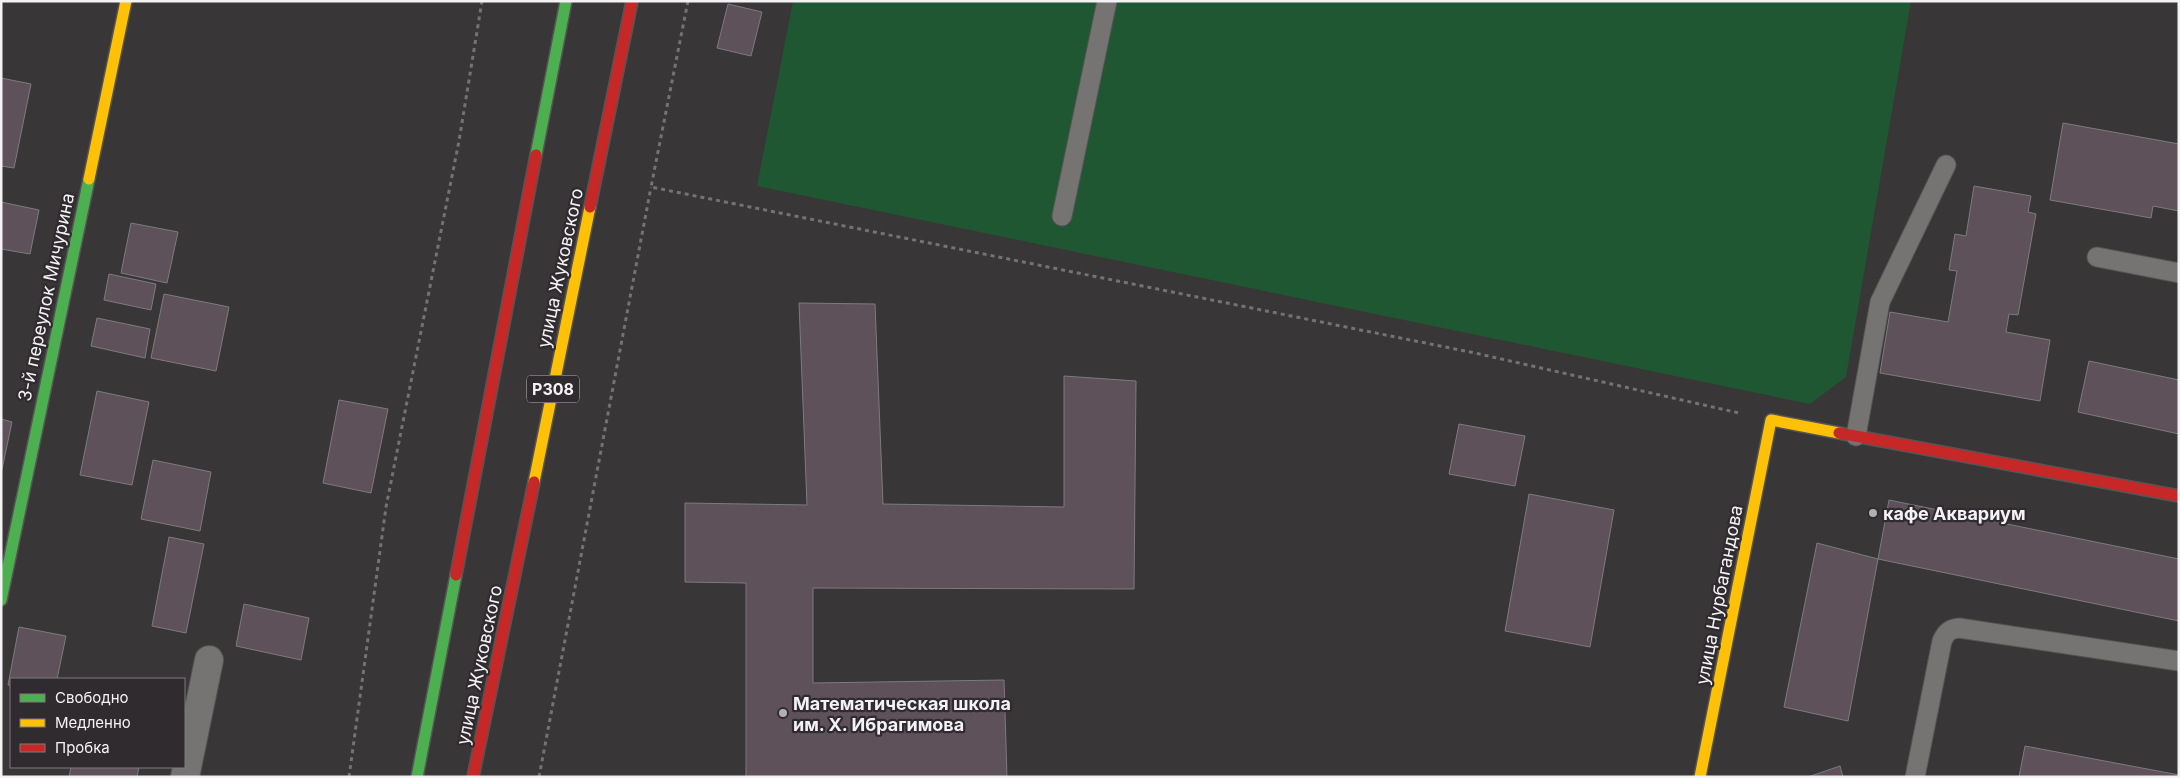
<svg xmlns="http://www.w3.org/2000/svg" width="2180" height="778" font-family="Inter,sans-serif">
  <rect width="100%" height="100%" fill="#383637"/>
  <path fill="#1f5732" d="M793 1H1911L1846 377 1810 404 757 186Z"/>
  <path fill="#5e515a" stroke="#7d7b7c" d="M728 4 762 12 751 56 717 48Z
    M1 78 31 84 14 168 1 166Z
    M2063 123 2179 144V211L2153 206 2151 218 2050 200Z
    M1974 186 2031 196 2028 212 2036 214 2018 315 2009 314 2006 332 2050 340 2040 401 1880 373 1890 312 1948 322 1957 271 1949 270 1955 234 1966 236Z
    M1 202 39 210 30 254 1 249Z
    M131 223 178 232 167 283 121 273Z
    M109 274 156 284 151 310 104 300Z
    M164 294 229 307 216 371 151 358Z
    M799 303 875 304 883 504 1064 507V376L1136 381 1134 589 813 588V683L1004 680 1007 777H746V583L685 582V503L807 505Z
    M97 318 150 329 145 358 91 346Z
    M2089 361 2179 380V434L2078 412Z
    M97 391 149 402 132 485 80 475Z
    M339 400 388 409 371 493 323 483Z
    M1 419 12 422 1 474Z
    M1459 424 1525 436 1515 486 1449 474Z
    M153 460 211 472 200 531 141 519Z
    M1529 494 1614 510 1590 647 1505 631Z
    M1889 500 2179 559V621L1878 559Z
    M169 537 204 544 186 633 152 626Z
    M1817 543 1878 559 1848 721 1784 707Z
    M244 604 309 618 301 660 236 646Z
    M19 627 66 636 57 679H11V686L8 685Z
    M2025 746 2179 775V777H2019Z
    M1840 766 1843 777H1808Z
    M71 767H139L137 777H69Z"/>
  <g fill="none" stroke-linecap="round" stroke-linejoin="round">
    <defs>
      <path id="lane" d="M1062 216 1107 1
        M2097 257 2179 273
        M1856 436 1880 302 1946 165
        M1915 777 1942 641C1946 632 1950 629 1959 628L2179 661"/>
      <path id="street" d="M185 777 209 660"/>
      <path id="fast" d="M536 155 566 1
        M1 600 89 179
        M417 777 456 575"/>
      <path id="slow" d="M89 179 126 1
        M534 482 590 207
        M1700 777 1771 420 1839 433"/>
      <path id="jam" d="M590 207 632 1
        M1839 433 2179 496
        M456 575 536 155
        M473 777 534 482"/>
    </defs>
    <use href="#lane" stroke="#565455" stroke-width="21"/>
    <use href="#street" stroke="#565455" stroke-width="30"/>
    <use href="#fast" stroke="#565455" stroke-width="14"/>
    <use href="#slow" stroke="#565455" stroke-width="14"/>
    <use href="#jam" stroke="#565455" stroke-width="14"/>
    <path stroke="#747272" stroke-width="3" stroke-dasharray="4 4" stroke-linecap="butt" d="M688 1 651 187 1475 353 1739 413
      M349 777 386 507 459 141 482 1
      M539 777 651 187"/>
    <use href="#lane" stroke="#757473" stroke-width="19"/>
    <use href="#street" stroke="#757473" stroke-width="28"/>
    <use href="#fast" stroke="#4caf50" stroke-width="11"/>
    <use href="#slow" stroke="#ffc107" stroke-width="11"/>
    <use href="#jam" stroke="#c62828" stroke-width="11"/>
  </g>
  <g fill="#b3b0b2" stroke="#2f2b2e" stroke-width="2">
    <circle cx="1873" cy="513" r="5"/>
    <circle cx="783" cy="713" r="5"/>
  </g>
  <g text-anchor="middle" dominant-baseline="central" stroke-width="4.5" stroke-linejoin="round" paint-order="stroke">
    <rect fill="#2f2b2e" stroke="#bab6b9" stroke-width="1" x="527" y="375.5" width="52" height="27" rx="4"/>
    <g font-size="16" font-weight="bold" fill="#f5f2f5">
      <text x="553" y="389">P308</text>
    </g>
    <g font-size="18" fill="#f5f2f5" stroke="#2f2b2e">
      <text transform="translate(560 268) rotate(-78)">улица Жуковского</text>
      <text transform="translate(46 297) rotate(-78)">3-й переулок Мичурина</text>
      <text transform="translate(1719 595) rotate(-79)">улица Нурбагандова</text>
      <text transform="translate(479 665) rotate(-78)">улица Жуковского</text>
    </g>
    <g font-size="18" font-weight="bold" fill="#f5f2f5" stroke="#2f2b2e" text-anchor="start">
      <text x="1883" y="513">кафе Аквариум</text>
      <text x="793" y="703">Математическая школа<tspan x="793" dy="21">им. Х. Ибрагимова</tspan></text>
    </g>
  </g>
  <rect width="2180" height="778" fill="none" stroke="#f5f2f5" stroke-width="5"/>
  <rect x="10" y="678" width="175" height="90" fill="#2f2b2e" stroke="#7e7b7e"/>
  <rect x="20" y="694" width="25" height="8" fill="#4caf50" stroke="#7e7b7e"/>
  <text x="55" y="703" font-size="15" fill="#f5f2f5">Свободно</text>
  <rect x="20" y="719" width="25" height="8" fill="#ffc107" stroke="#7e7b7e"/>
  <text x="55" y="728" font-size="15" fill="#f5f2f5">Медленно</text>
  <rect x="20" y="744" width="25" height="8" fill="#c62828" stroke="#7e7b7e"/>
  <text x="55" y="753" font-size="15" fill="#f5f2f5">Пробка</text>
</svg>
